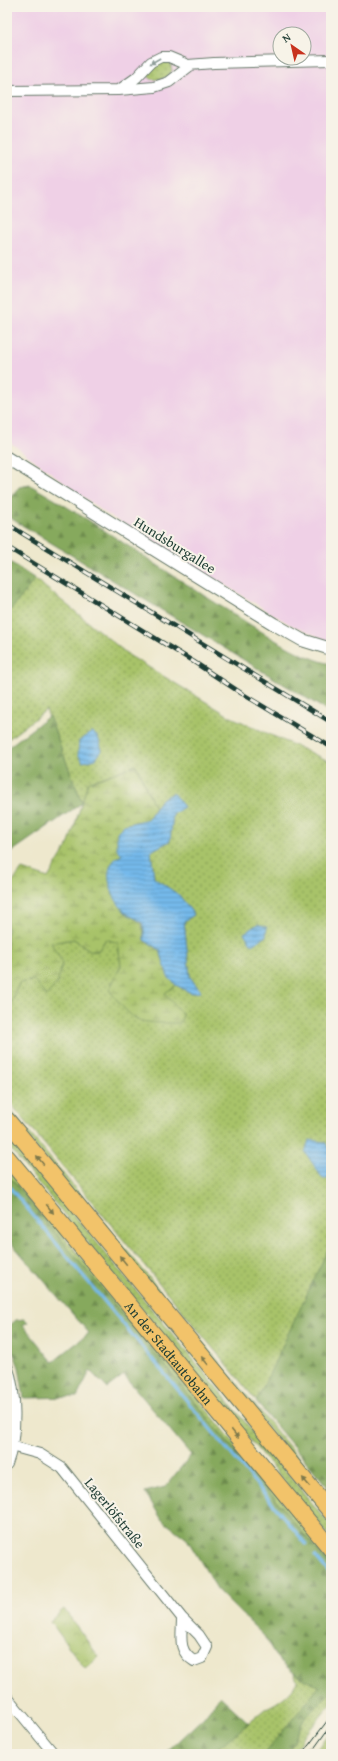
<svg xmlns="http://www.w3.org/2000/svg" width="338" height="1761" font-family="'Gentium Book Plus',serif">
  <defs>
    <pattern id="grass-dots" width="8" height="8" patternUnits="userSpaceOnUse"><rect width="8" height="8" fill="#a8c369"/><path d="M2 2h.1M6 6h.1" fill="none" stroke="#88a057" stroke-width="1.8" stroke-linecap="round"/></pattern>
    <pattern id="forest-firs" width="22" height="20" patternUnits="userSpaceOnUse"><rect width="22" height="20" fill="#86a95d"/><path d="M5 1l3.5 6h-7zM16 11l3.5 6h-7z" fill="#6d8b4e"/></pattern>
    <pattern id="wetland-marsh" width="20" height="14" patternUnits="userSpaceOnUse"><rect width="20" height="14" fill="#a8c369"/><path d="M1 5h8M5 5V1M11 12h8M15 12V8" fill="none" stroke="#88a057"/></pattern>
    <pattern id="park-crowns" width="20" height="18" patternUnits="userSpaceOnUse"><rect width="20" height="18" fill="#a8c369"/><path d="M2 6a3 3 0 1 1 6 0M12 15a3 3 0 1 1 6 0" fill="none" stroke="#88a057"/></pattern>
    <pattern id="water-rules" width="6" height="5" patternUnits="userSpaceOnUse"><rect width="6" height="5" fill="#75b9eb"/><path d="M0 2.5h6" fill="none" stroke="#5f98bf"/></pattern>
  </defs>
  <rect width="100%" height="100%" fill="#f7f3e8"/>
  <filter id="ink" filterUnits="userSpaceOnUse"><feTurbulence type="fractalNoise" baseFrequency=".025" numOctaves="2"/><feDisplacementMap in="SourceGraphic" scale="8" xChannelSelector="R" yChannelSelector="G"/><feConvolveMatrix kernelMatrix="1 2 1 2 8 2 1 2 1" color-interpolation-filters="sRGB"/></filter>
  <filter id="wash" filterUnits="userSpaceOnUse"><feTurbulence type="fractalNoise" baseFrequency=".012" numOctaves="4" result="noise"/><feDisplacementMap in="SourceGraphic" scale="16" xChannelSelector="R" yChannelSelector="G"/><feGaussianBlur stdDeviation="0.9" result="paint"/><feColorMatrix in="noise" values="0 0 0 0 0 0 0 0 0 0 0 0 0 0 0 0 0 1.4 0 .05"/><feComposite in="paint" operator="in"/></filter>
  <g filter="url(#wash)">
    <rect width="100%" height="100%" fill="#eee8cd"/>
    <path fill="#efd0e6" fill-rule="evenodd" d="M7 7H331V642L291 625 105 513 7 440ZM280 34H304V58H280Z"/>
    <path fill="url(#grass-dots)" stroke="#64804e" d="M158 61H168L171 65 172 71C167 78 160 81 151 79L147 75Z
      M7 560 35 579 130 656 231 717 331 762V1491L7 1099V1003L11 1004 19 983 34 980 50 943 74 939 91 951H98L106 939 118 942 121 966 109 990 183 1016 164 993 176 985 191 993 201 991 190 977 184 921 194 915 179 895 154 878 151 851 170 841 173 814 184 806 161 799 155 808 136 765 88 783 82 803 46 710 7 740Z
      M7 1106 331 1497V1504L7 1112Z
      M7 1134 331 1526V1538L7 1145Z
      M7 1168 331 1560V1567L7 1174Z
      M294 1673 320 1687 264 1754H210L266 1708C278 1703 292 1693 297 1681Z
      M331 1692V1704L303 1738 293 1754H288L304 1719Z
      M331 1732V1754H314Z"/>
    <path fill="url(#forest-firs)" stroke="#527348" d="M30 485C97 523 161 569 227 610 260 630 293 655 331 664V713L7 516V495L11 497 19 487Z
      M7 560 35 579 7 615Z
      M49 716 82 803 7 855V748Z
      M7 1174 331 1567V1692L304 1719 288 1754H264L319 1687 294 1673 277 1658 264 1636 219 1592 187 1539 162 1520 145 1492 165 1487 191 1455 124 1375 107 1388 90 1371 77 1397 24 1398 19 1367 7 1337V1328L16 1320 24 1319 28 1322 23 1325 53 1362 89 1333 7 1238Z
      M330 1245H331V1491L256 1402Z
      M220 1696 249 1723 210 1754H164L204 1717Z"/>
    <path fill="url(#wetland-marsh)" stroke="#64804e" d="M136 765 155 808 148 819 124 825 122 855 126 913C140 921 144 922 144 940L160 950 168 977 176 985 165 993 183 1016 179 1023C135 1023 136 1024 109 990L121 966 118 943 106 939 98 951H91L74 939 51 943 62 962 58 982 46 996 34 980 19 983 11 1004 7 1003V890L22 869 48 878 69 843 88 783Z"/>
    <path fill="url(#park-crowns)" stroke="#64804e" d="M64 1609 99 1657 85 1669 50 1621Z"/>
    <path fill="url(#water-rules)" stroke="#4a7b90" d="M92 732 98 737 102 750 96 759 83 762 78 754 79 741Z
      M173 793 184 807 173 814 170 841 151 851 154 878 179 895 194 915 184 921 190 977 201 992 191 993 176 985 168 977 160 950 144 940C144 934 145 926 141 922 137 918 130 917 125 912 111 898 98 865 122 855L117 849V832L124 825 148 819 161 799Z
      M258 924 267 927 266 936 252 945 244 933Z
      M309 1140 325 1142 331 1153V1179H323L305 1152Z"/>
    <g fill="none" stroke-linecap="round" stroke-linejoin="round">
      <path stroke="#75b9eb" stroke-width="3" d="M7 1184 306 1544
        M315 1556 331 1575"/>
    </g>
  </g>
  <g filter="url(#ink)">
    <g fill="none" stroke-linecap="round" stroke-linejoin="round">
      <defs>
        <path id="minor" d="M119 90 136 78 151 62 161 57H169L188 65 214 63 331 60
          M7 91 119 90 154 87 169 82 191 65
          M7 1366C17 1392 17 1437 7 1464
          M11 1446 40 1454 62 1468 182 1618 199 1635 207 1647 202 1658 194 1661C177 1651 182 1636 182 1618
          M7 1697 54 1754"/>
        <path id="tertiary" d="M7 458 274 624 302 640 331 649"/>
        <g id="trunk">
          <path d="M7 1120 331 1512"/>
          <path id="s1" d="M7 1157 331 1549"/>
        </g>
      </defs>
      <use href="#minor" stroke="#67796a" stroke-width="12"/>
      <use href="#tertiary" stroke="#67796a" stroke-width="14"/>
      <use href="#trunk" stroke="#67796a" stroke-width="18"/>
      <use href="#minor" stroke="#fff" stroke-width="10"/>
      <use href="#tertiary" stroke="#fff" stroke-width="12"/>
      <use href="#trunk" stroke="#f2c36a" stroke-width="16"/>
      <path stroke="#1f3d34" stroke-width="1" d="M302 1754 331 1716
        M310 1754 331 1725"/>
      <defs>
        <path id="rail" d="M7 524 331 722
          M7 547 194 662 241 693 331 747"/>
      </defs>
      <use href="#rail" stroke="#1f3d34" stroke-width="4.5"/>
      <use href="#rail" stroke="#f7f3e8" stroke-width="3" stroke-dasharray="9" stroke-linecap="butt"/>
    </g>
    <defs><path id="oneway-solid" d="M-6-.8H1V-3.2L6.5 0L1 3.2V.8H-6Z"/></defs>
    <use fill="#8f9e9a" href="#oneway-solid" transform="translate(155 61) rotate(150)"/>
    <g fill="#7e794c">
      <use href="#oneway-solid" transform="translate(40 1160) rotate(-129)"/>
      <use href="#oneway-solid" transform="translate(50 1209) rotate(51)"/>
      <use href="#oneway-solid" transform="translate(123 1260) rotate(-129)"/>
      <use href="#oneway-solid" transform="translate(205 1361) rotate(-130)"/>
      <use href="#oneway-solid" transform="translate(235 1434) rotate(51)"/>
      <use href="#oneway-solid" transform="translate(306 1482) rotate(-130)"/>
    </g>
  </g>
  <g text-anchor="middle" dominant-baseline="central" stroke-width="4" stroke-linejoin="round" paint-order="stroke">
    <g font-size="14" fill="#1f3d34" stroke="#f7f3e8">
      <text transform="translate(175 545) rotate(32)">Hundsburgallee</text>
      <text stroke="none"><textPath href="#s1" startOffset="254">An der Stadtautobahn</textPath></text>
      <text transform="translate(115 1513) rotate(51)">Lagerlöfstraße</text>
    </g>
  </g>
  <rect width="338" height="1761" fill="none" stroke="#f7f3e8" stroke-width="24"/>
  <g transform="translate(292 46) rotate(326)"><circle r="19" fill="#f7f3e8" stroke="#a1aaa0"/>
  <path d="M0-3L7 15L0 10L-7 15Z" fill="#c8321e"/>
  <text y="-6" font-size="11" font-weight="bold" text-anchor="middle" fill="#1f3d34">N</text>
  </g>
</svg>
